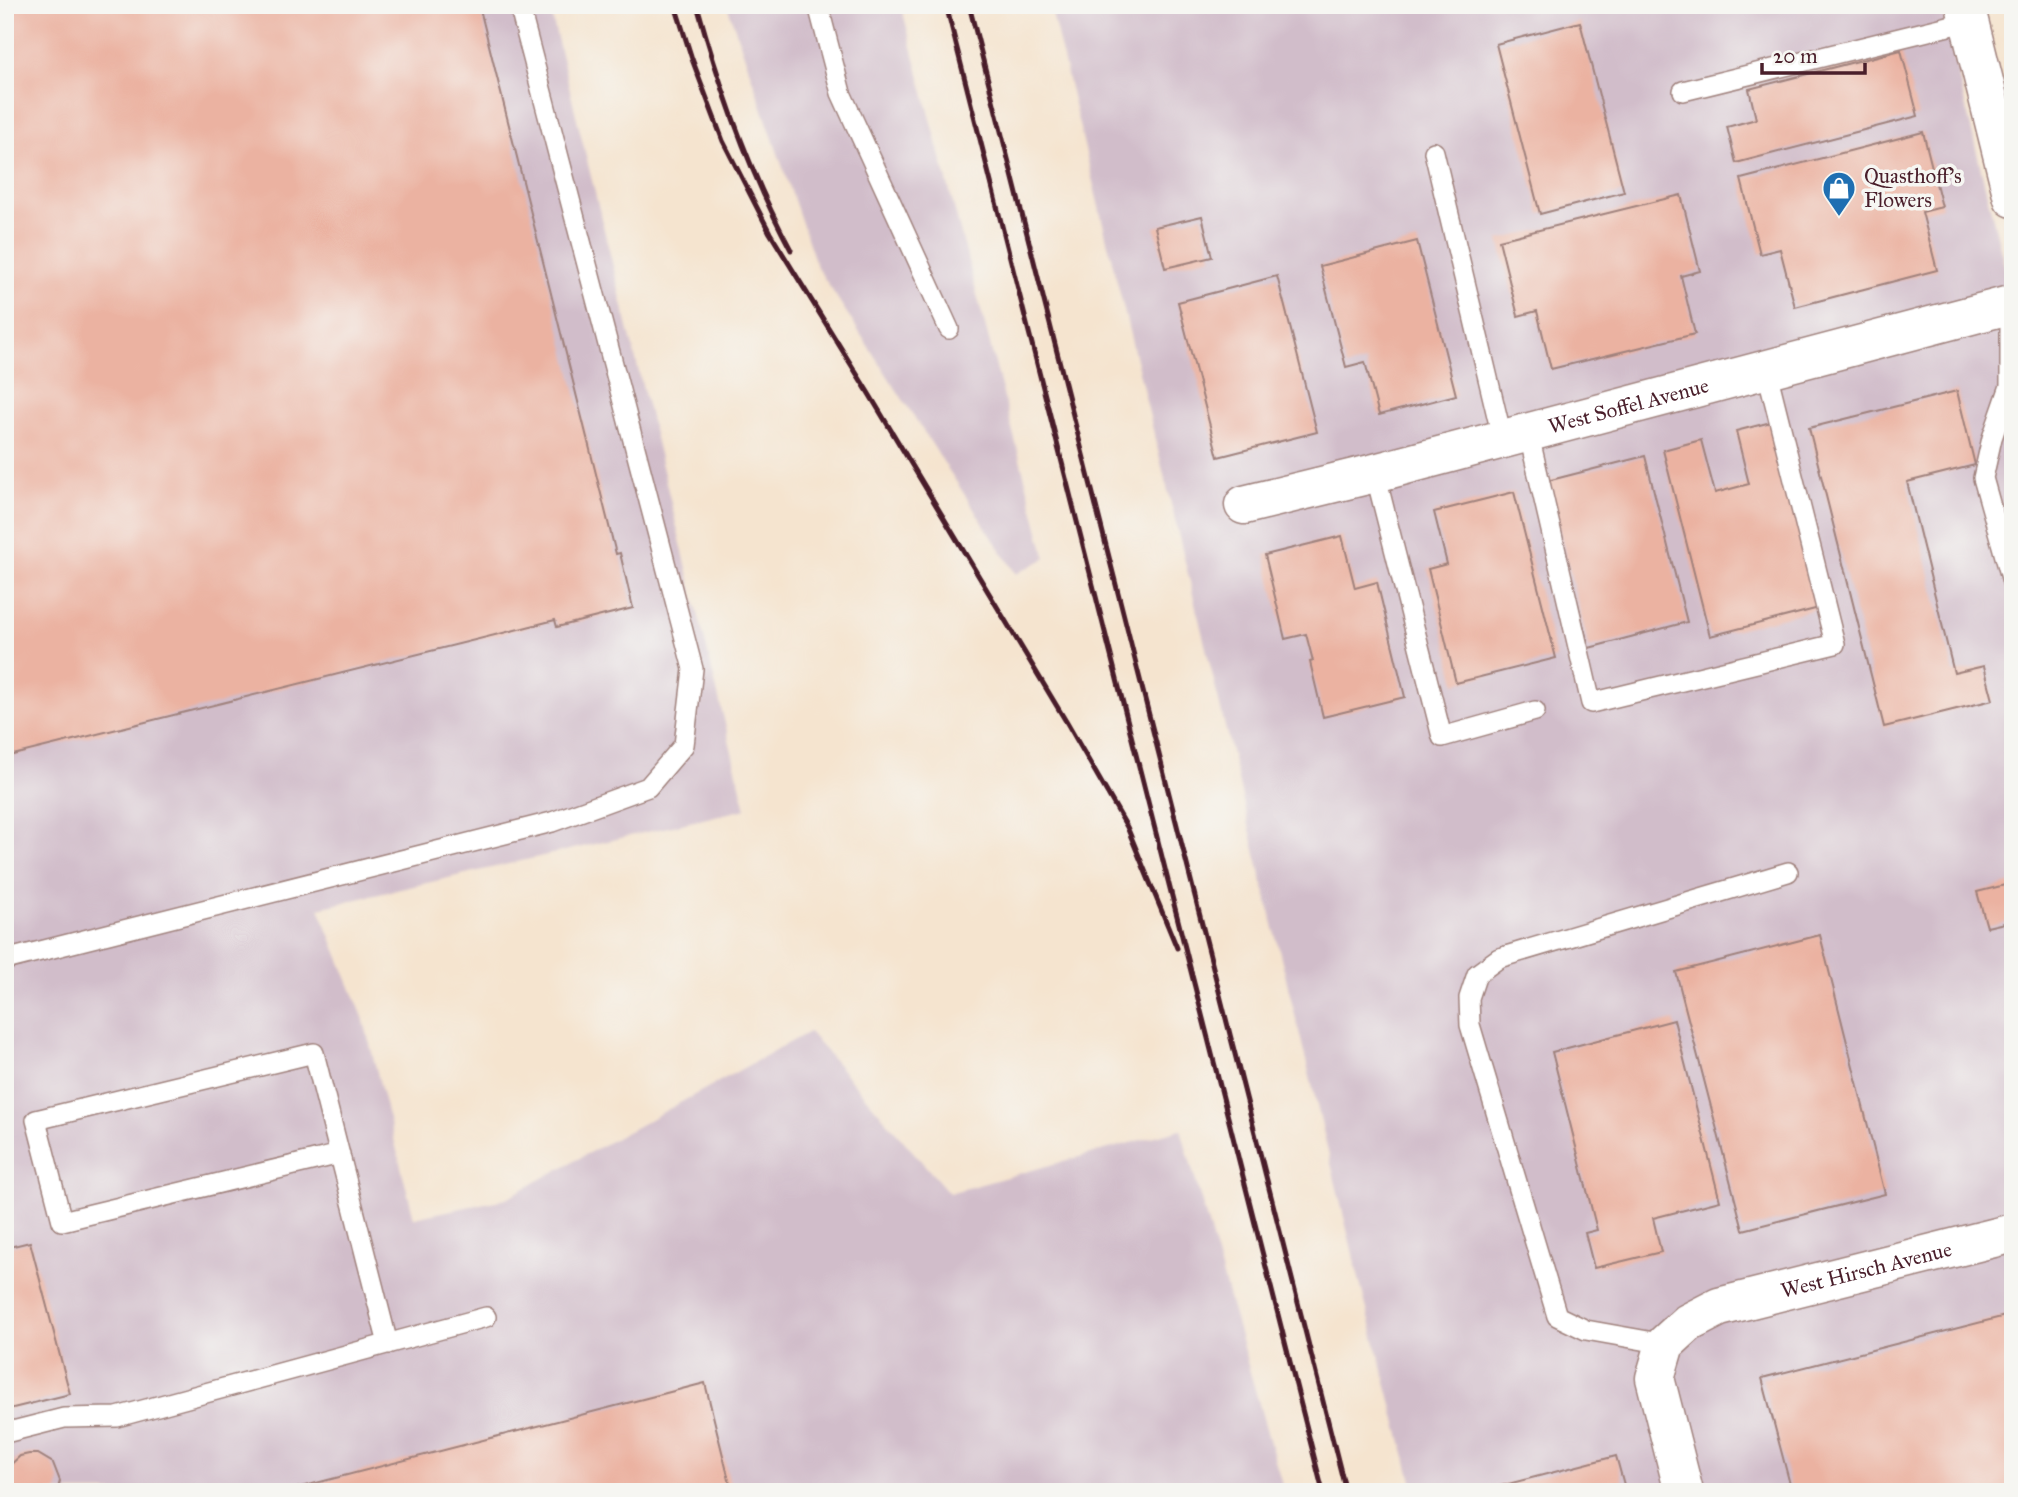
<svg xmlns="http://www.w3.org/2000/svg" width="2018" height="1497" font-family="'IM FELL Great Primer',serif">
  <rect width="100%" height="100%" fill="#f6f6f2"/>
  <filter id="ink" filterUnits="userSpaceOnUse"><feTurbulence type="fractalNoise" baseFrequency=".0143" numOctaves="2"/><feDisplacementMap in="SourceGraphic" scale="14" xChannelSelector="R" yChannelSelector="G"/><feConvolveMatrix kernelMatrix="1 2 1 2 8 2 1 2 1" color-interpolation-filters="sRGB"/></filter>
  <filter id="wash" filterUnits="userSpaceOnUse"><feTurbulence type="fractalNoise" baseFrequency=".00686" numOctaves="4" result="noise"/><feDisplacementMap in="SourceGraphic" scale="28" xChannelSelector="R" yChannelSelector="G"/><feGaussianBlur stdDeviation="1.57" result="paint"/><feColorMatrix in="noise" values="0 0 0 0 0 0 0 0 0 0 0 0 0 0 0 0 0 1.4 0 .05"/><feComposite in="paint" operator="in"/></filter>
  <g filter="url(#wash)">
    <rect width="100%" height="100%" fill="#f5e4cf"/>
    <path fill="#d1bdca" d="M5 5H549L746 809 319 908 363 1017 414 1218 505 1199 809 1032 949 1193 1181 1129 1284 1492H5Z
      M727 5H901L1046 558 1016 574 817 267Z
      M1050 5H1941L2013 301V1492H1415L1360 1283Z"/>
    <g id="blocks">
      <path fill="#ebb2a1" d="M5 5H479L616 554 620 553 633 608 557 627 555 620 5 757Z
        M1580 22 1624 192 1540 214 1496 44Z
        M1901 50 1918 116 1736 163 1727 127 1756 119 1749 89Z
        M1923 132 1942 207 1922 212 1937 270 1795 307 1780 249 1760 254 1741 179Z
        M1681 195 1700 271 1681 276 1695 334 1551 369 1537 311 1518 316 1499 240Z
        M1202 216 1212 257 1165 268 1155 227Z
        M1417 241 1456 395 1379 415 1365 362 1346 367 1320 266Z
        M1277 276 1317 432 1218 457 1178 302Z
        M1957 391 1975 465 1907 482 1954 673 1984 666 1993 700 1884 727 1809 428Z
        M1775 421 1823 607 1710 636 1663 450 1701 440 1715 493 1749 484 1736 431Z
        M1645 456 1687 622 1589 648 1547 481Z
        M1514 492 1556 658 1456 683 1428 569 1447 564 1434 512Z
        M1342 536 1355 588 1377 582 1405 697 1323 717 1310 662 1313 661 1306 634 1285 639 1265 555Z
        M2013 883V921L1987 927 1977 892Z
        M1820 935 1885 1194 1743 1230 1676 972Z
        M1674 1020 1720 1201 1653 1218 1661 1252 1594 1268 1585 1233 1597 1230 1552 1052Z
        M30 1242 70 1394 5 1410V1248Z
        M2013 1314V1492H1792L1762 1378Z
        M705 1383 732 1492H285V1491Z
        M29 1454H38L53 1463 60 1481 57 1492H6L7 1468 20 1456Z
        M1616 1456 1626 1492H1481V1491Z"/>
    </g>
  </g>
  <g filter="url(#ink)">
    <use href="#blocks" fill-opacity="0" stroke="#a0827d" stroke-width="2"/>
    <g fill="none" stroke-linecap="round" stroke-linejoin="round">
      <defs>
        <path id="lane" d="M818 5 841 93 949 329
          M1683 91 1969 21
          M1434 152 1502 437
          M2010 304V386L1992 438 1983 478 2013 585
          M1528 431 1591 703 1835 644 1766 368
          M1375 473 1442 737 1535 711
          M5 960 552 822 648 787 684 745 693 669 519 5
          M340 1154 62 1221 36 1120 314 1053 388 1344
          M1665 1344 1586 1330 1557 1316 1470 1025 1469 998 1477 974 1499 958 1788 872
          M5 1433 64 1418 117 1417 486 1317"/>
        <g id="street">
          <path d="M1965 5 2013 198"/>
          <path id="s1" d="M1244 505 1375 473 2013 304"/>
          <path id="s2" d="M1684 1492 1655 1378 1665 1344 1688 1323 1719 1307 2013 1233"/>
        </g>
      </defs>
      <use href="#lane" stroke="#a0827d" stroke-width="22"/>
      <use href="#street" stroke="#a0827d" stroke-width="41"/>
      <use href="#lane" stroke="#fff" stroke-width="19"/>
      <use href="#street" stroke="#fff" stroke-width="38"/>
      <path stroke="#4a1f2b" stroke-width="5" d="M675 5 692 59 723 141 770 233 868 392 1067 723 1127 827 1177 948
        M697 5C720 88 750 174 791 250
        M946 5 1323 1492
        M969 5 1346 1492"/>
    </g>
  </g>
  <defs>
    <symbol id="shop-pin" viewBox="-11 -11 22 30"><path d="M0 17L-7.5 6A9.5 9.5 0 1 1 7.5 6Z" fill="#1f6fb2" stroke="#f6f6f2"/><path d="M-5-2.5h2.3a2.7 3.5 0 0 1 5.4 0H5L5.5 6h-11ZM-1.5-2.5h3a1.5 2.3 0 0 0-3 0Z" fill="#fff"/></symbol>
  </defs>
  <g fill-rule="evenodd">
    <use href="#shop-pin" x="1820" y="169" width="38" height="52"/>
  </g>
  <g text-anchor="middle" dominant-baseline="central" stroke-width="7" stroke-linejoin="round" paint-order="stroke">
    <g font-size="21" fill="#4a1f2b" stroke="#f6f6f2" text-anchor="start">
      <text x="1864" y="176">Quasthoff's<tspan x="1864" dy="24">Flowers</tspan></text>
    </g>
    <g font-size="21" fill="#4a1f2b" stroke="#f6f6f2">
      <text stroke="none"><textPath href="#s1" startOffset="397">West Soffel Avenue</textPath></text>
      <text stroke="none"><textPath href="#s2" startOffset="371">West Hirsch Avenue</textPath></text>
    </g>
  </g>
  <rect width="2018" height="1497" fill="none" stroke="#f6f6f2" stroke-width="28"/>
  <path d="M1762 63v10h103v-10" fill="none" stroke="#4a1f2b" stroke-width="3.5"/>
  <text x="1773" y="63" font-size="21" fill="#4a1f2b" stroke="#f6f6f2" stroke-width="5" paint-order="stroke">20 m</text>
</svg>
